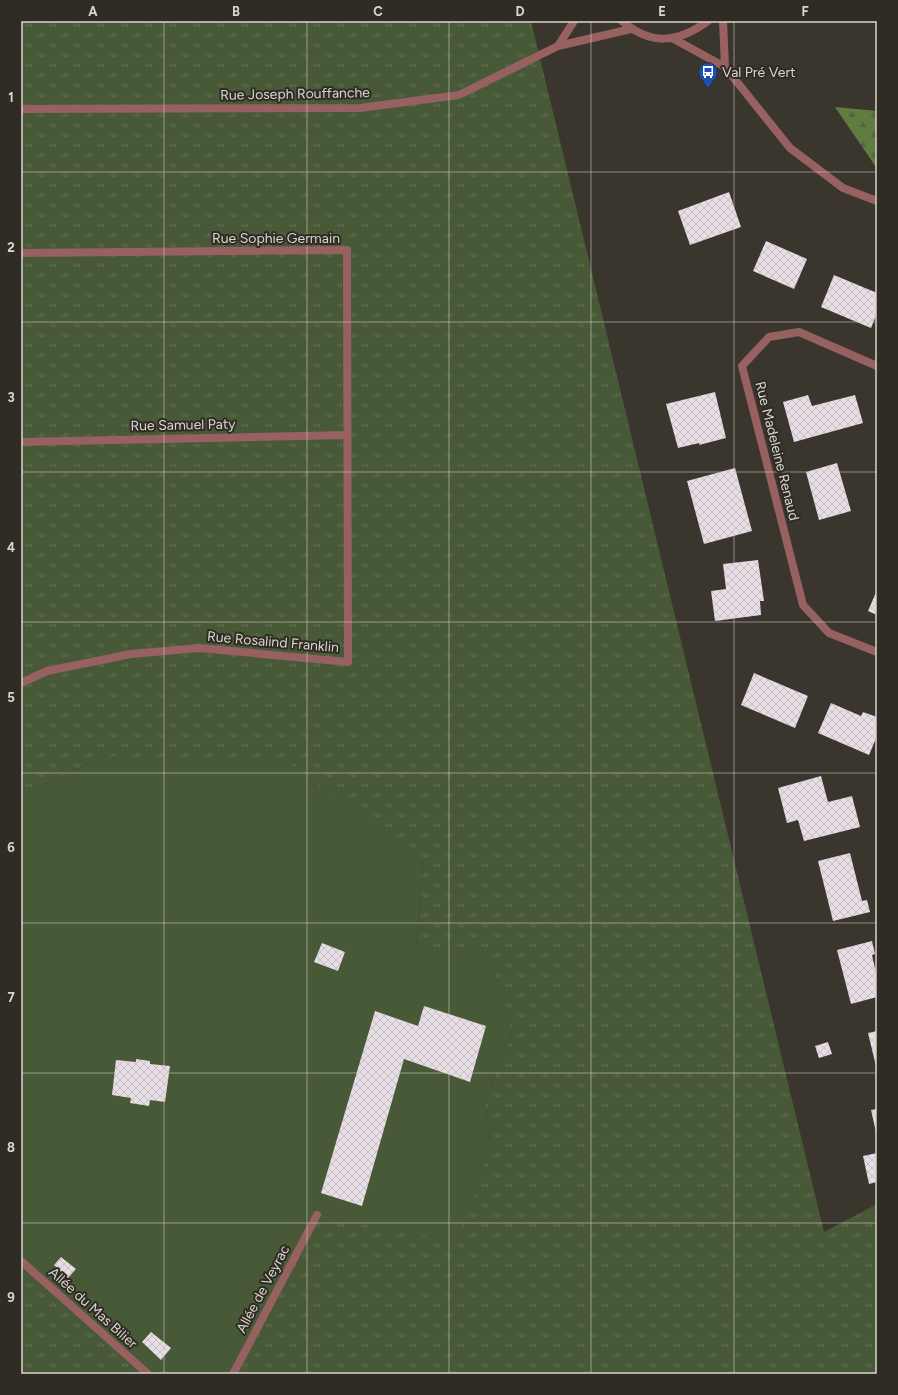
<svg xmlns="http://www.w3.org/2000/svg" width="898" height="1395" font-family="Figtree,sans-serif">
  <defs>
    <pattern id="grass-tufts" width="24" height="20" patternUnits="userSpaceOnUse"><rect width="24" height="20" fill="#485937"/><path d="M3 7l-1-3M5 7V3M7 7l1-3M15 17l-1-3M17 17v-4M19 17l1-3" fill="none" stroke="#627053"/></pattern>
    <pattern id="forest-firs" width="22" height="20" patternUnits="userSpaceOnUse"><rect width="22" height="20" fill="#607d3f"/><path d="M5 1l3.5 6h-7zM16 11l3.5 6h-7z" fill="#54653f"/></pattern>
    <pattern id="building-cross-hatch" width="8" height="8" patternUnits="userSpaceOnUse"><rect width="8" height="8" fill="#e7dde4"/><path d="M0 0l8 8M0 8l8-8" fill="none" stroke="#c6bec3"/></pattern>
  </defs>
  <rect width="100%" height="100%" fill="#3a362e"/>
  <path fill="url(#grass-tufts)" d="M21 21H531L824 1232 877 1204V1374H233L317 1215 491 1146 484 1103 512 1033 416 949 423 864 104 756 21 796Z
    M21 1261 148 1374H21Z"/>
  <path fill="url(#forest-firs)" d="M835 107 877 111V168L876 167Z"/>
  <path fill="#485937" d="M104 756 287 761 423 865 416 948 487 949 512 1033 484 1103 491 1146 457 1242 317 1215 233 1374H148L21 1261V796Z"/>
  <path fill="url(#building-cross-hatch)" d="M729 192 741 227 690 245 678 211Z
    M766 241 807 259 794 289 753 271Z
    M834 275 877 293V313L871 328 821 307Z
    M715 392 726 438 699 445V443L678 448 666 404Z
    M808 395 812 406 855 395 863 423 794 442 783 402Z
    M837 463 851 511 819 520 806 472Z
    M735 468 752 531 704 544 687 481Z
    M758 560 764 601H760L761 615 715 621 711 591 726 589 723 564Z
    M877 590V615L868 611Z
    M754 673 808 696 795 728 741 705Z
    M831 703 861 716 863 712 877 717V736L869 755 818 733Z
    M821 776 828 802 852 796 860 827 804 841 798 820 787 823 778 788Z
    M850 853 862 901 867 900 870 912 833 921 818 861Z
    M872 941 875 954 872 955 877 977V997L851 1004 837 950Z
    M322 943 345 952 338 971 314 962Z
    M424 1006 486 1026 470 1082 404 1059 362 1206 321 1193 375 1011 418 1026Z
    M877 1031V1066H876L868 1033Z
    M828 1042 832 1054 819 1058 815 1046Z
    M136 1059 150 1061V1064L170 1066 165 1102 150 1100 149 1106 130 1103 131 1098 112 1095 116 1060 136 1062Z
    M877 1109V1132H876L871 1110Z
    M877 1153V1182L869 1184 863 1156Z
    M61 1257 76 1269 68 1278 54 1265Z
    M151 1332 171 1348 161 1360 142 1342Z"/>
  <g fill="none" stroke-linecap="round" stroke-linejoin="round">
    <path stroke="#966160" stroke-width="8" d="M622 21C651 46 678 43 708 21
      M723 21 725 67
      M672 38 725 67 790 148 843 188 877 201
      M558 46 574 21
      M21 109 360 108 459 95 558 46 631 29
      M21 253 347 250 348 662 199 648 131 654 47 671 21 683
      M877 366 799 332 769 337 742 366 803 605 829 633 877 652
      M21 442 347 435
      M21 1261 148 1374
      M233 1374 317 1215"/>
  </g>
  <path fill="none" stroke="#d9d6d1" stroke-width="1" stroke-opacity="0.55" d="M164 21V1374M307 21V1374M449 21V1374M591 21V1374M734 21V1374M21 172H877M21 322H877M21 472H877M21 622H877M21 773H877M21 923H877M21 1073H877M21 1223H877"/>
  <defs>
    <symbol id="bus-pin" viewBox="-11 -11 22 30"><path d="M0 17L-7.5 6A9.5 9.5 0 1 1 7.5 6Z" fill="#1a4fb4" stroke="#302c24"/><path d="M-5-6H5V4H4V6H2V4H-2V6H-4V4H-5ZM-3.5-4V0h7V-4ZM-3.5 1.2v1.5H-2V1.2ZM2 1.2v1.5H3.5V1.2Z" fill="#fff"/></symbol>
  </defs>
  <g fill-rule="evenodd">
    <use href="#bus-pin" x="697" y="61" width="22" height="30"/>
  </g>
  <g text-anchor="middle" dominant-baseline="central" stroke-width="4" stroke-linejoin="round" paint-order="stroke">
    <g font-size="14" fill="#d9d6d1" stroke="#302c24" text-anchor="start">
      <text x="722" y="72">Val Pré Vert</text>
    </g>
    <g font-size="14" fill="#d9d6d1" stroke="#302c24">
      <text transform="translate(295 94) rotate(-1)">Rue Joseph Rouffanche</text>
      <text x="276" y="238">Rue Sophie Germain</text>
      <text transform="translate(183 425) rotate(-1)">Rue Samuel Paty</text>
      <text transform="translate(777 451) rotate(76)">Rue Madeleine Renaud</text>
      <text transform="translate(273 642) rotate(5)">Rue Rosalind Franklin</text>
      <text transform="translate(263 1289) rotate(-62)">Allée de Veyrac</text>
      <text transform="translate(93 1308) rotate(42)">Allée du Mas Bilier</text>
    </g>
  </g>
  <rect width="898" height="1395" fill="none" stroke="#302c24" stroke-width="44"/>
  <rect x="22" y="22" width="854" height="1351" fill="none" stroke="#d9d6d1" stroke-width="1.5"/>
  <g font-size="13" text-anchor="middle" font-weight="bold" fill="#d9d6d1">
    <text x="93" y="16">A</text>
    <text x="236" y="16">B</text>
    <text x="378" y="16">C</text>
    <text x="520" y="16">D</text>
    <text x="662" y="16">E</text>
    <text x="805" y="16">F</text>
    <text x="11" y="102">1</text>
    <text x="11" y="252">2</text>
    <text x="11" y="402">3</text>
    <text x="11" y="552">4</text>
    <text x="11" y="702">5</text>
    <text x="11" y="852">6</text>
    <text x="11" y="1002">7</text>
    <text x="11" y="1152">8</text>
    <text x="11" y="1302">9</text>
  </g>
</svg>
